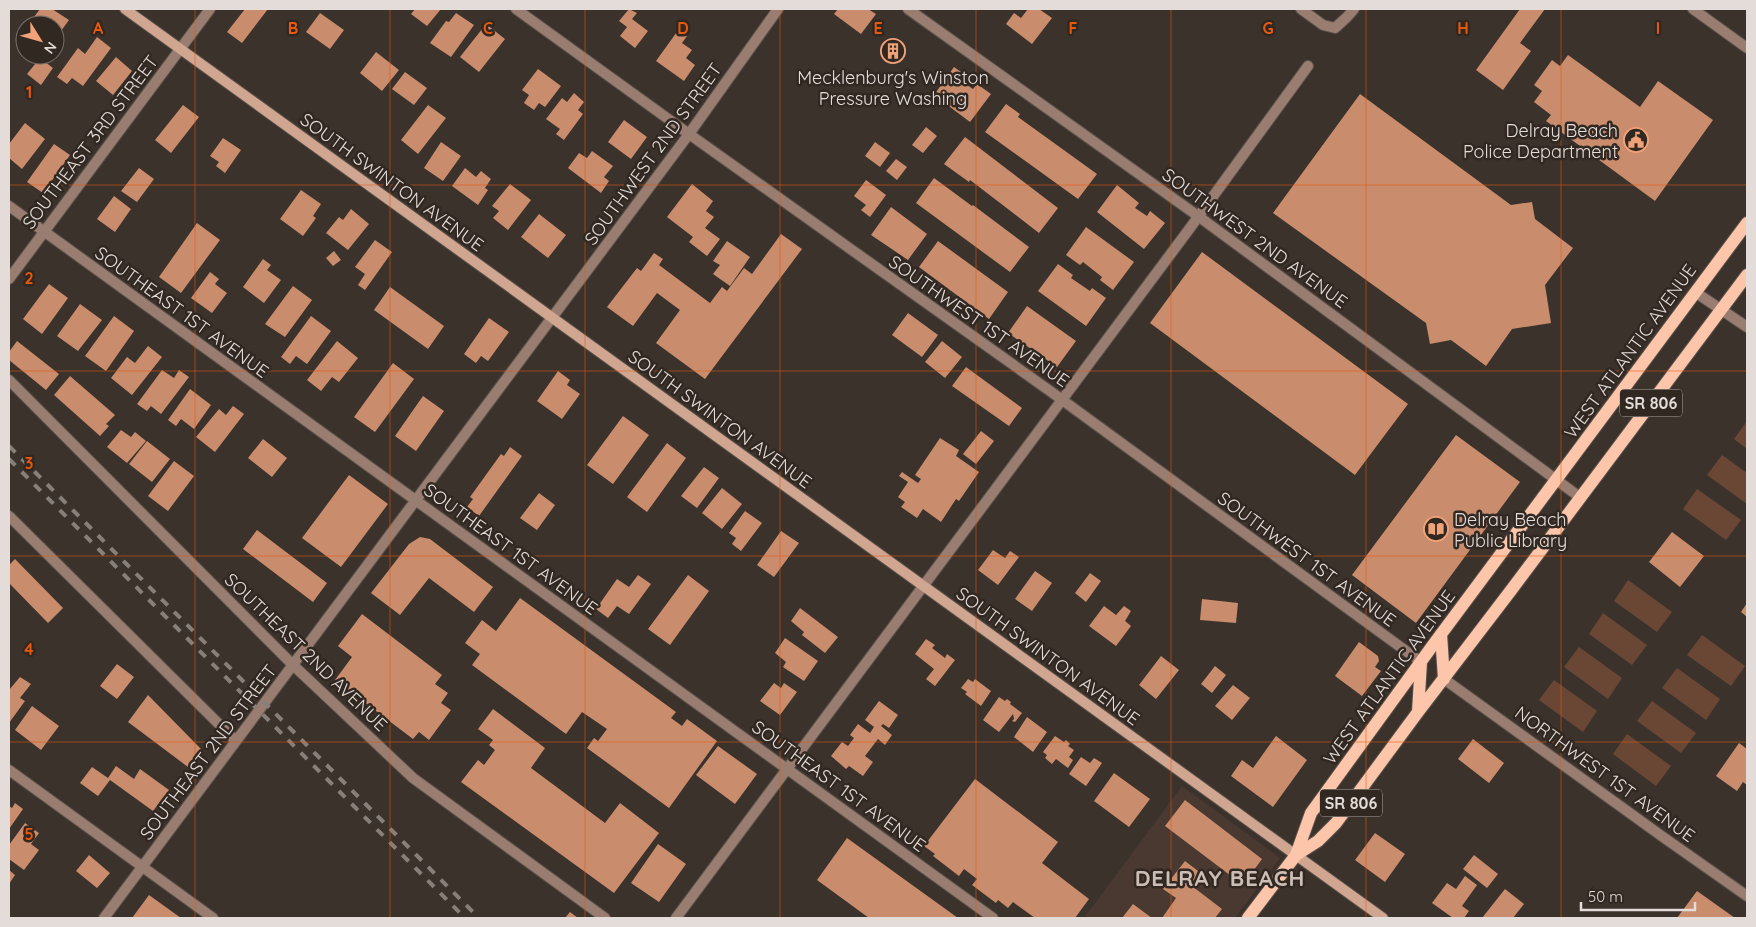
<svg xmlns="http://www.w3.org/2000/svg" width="1756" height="927" font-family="Quicksand,sans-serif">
  <rect width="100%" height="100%" fill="#3c322c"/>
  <path fill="#493930" d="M1182 786 1280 858 1235 918H1084Z"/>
  <path fill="#6a4735" d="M1747 421V449L1734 439Z
    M1722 455 1747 473V504L1707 475Z
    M1697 489 1741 520 1726 540 1683 509Z
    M1628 580 1672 612 1657 632 1614 601Z
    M1603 613 1647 645 1632 665 1589 634Z
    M1702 635 1745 666 1731 686 1687 655Z
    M1579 647 1622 678 1608 699 1564 667Z
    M1677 668 1720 699 1706 720 1662 688Z
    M1554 680 1597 711 1583 732 1539 700Z
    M1652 701 1696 733 1681 753 1637 721Z
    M1627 734 1671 766 1656 786 1613 754Z"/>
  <path fill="#c98c6c" d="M40 9H52L69 20 61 31 55 25H28Z
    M245 9H268L242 43 227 32Z
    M415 9H441L427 26 411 14Z
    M629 9 637 13 632 19 648 31 635 48 620 36 627 27 619 21Z
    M838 9H868L876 14 861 34 834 14Z
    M1028 9H1039L1052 18 1032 44 1006 24 1014 13 1021 18Z
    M1520 9H1545L1520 43 1531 51 1503 90 1476 70Z
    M320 13 344 30 330 49 306 32Z
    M456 13 474 25 451 57 430 43 446 21 449 22Z
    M486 24 505 39 479 72 460 57Z
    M679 29 687 36 682 43 692 50 686 58 695 65 684 81 656 61Z
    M97 37 111 48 83 86 72 78 67 84 57 77 78 48 85 54Z
    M888 42 903 47 897 60 883 55Z
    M376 52 399 70 382 91 360 73Z
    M1568 55 1640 107 1658 81 1713 120 1655 201 1546 121 1551 115 1534 102 1542 91 1534 85 1552 60 1560 66Z
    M116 57 132 71 113 95 96 81Z
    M40 58 53 68 41 85 27 74Z
    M954 67 968 77 964 83 973 89 977 84 991 94 970 122 934 95Z
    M538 69 561 86 545 107 539 103 534 110 524 103 529 95 522 90Z
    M405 72 427 88 414 105 392 89Z
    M574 93 584 102 578 110 583 114 564 140 556 134 560 129 546 119 562 98 567 102Z
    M1360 94 1511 205 1532 202 1535 219 1573 248 1545 285 1551 323 1512 329 1486 366 1451 340 1430 344 1426 323 1273 213Z
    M1006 104 1020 114 1018 117 1097 174 1078 199 985 132Z
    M183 105 199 117 171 153 155 140Z
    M428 105 446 118 418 154 401 140Z
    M624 120 647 137 631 159 608 142Z
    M25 123 45 139 22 169 9 158V144Z
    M926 127 937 136 923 153 912 145Z
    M965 137 1058 208 1039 233 970 180 969 182 944 164Z
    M223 138 241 150 225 173 216 166 219 162 210 156Z
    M441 142 461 156 443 181 424 168Z
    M875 142 890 153 880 167 865 156Z
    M54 144 70 155 43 193 27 182Z
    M592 151 613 166 604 177 609 181 601 193 568 168 579 153 587 158Z
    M896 159 907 167 897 180 886 171Z
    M139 168 154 179 137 202 121 191Z
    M465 168 476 177 481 171 491 179 485 188 488 190 478 205 452 186Z
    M934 178 972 206 973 205 1029 247 1010 272 916 203Z
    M866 180 886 195 870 217 861 210 866 205 854 196Z
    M510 184 531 200 508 230 493 218 499 211 492 206Z
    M692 184 713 201 706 211 714 217 705 228 720 239 707 256 689 242 693 237 667 217Z
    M1117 185 1139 203 1135 208 1147 216 1150 211 1165 223 1144 249 1097 212Z
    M301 190 321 204 313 216 316 218 303 236 280 219Z
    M114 196 131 209 115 232 97 219Z
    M891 207 927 234 908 260 871 235Z
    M351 209 369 224 348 250 326 233 339 217 343 220Z
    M539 214 566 235 548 258 521 237Z
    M197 223 220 240 181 293 159 277Z
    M1086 227 1134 262 1113 290 1100 280 1102 277 1083 262 1080 265 1066 255Z
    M781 234 802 249 705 379 656 343 680 310 657 293 633 326 607 307 637 268 641 271 654 253 663 259 659 265 710 303 722 287 727 291 744 268 752 274Z
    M375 240 392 252 365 290 358 285 365 274 355 267Z
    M727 241 750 257 730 286 713 274 720 265 713 261Z
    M938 241 1008 292 989 319 919 267Z
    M334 251 341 260 333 266 326 258Z
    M1202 252 1408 404 1355 475 1150 323Z
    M263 259 271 265 267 270 281 280 264 303 243 287Z
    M1058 264 1073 275 1071 278 1090 291 1092 288 1106 298 1086 326 1038 291Z
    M210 272 219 279 215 284 227 293 212 313 191 298Z
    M49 284 68 298 42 334 23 319Z
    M293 286 312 300 285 337 265 324Z
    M390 287 444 326 428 349 374 310Z
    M80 304 102 320 78 351 57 336Z
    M1027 306 1076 341 1057 367 1008 333Z
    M908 313 938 335 922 357 892 335Z
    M114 316 134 331 106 371 85 356Z
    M311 316 331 331 307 364 296 356 290 364 281 357Z
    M489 318 509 332 488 361 481 356 476 363 464 354Z
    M17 341 59 374 46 390 9 360V352Z
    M337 341 358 358 339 382 332 377 321 391 307 380Z
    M942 341 962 357 945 378 925 362Z
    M148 346 162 357 132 395 111 378 127 357 135 363Z
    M393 363 414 379 375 432 354 417Z
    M966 367 1022 408 1009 426 952 386Z
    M162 370 174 378 179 370 189 377 161 414 151 406 147 411 137 404Z
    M558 371 570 380 567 385 580 394 562 419 537 401Z
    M70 376 115 415 106 424 109 426 100 436 54 395Z
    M190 389 211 405 194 429 181 419 176 426 168 420Z
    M423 396 444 411 416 451 395 436Z
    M233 406 244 414 215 452 196 437 219 409 226 415Z
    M623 416 649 435 613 484 587 465Z
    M121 430 131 437 135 432 146 441 127 463 107 447Z
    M981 431 994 441 976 464 963 454Z
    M1456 435 1520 482 1416 623 1352 575Z
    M940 438 959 450 956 456 979 472 959 501 956 499 941 522 923 509 917 518 901 507 905 502 898 497 908 482 899 476 902 472 918 483 921 479 915 475Z
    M263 439 287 458 272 477 248 458Z
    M147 441 170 459 152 482 129 464Z
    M667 443 686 458 647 512 627 497Z
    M510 447 522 456 479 516 467 507 473 499 470 497 501 454 504 456Z
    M174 461 194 476 168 511 148 496Z
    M704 467 719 478 697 508 681 496Z
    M349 475 388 504 341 567 302 538Z
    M722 488 742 504 722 529 702 513Z
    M539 493 555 505 537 530 520 518Z
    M745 511 762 523 741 551 732 544 736 538 729 533Z
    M257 530 327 583 313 602 243 549Z
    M781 531 799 543 774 577 757 565Z
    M1672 532 1704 556 1680 587 1649 562Z
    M420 537 430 539 493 587 474 612 429 578 400 615 371 593 409 544Z
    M993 550 1005 558 1010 551 1019 557 998 585 978 570Z
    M15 559 63 608 48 623 9 583V565Z
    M1035 571 1052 583 1032 611 1015 599Z
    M1090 573 1101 581 1086 602 1075 593Z
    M638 575 651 584 629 614 617 606 608 618 596 609 617 579 629 587Z
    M688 575 709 591 670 645 648 629Z
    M520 598 676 712 671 718 682 726 687 719 717 741 669 808 587 748 594 738 598 741 607 729 582 712 566 734 472 665 480 654 465 643 482 620 496 631Z
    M1202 599 1238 603 1236 623 1200 620Z
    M1747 603V617L1741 612Z
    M1104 606 1116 615 1124 606 1131 611 1125 621 1131 626 1116 646 1089 626Z
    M800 608 838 637 825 653 802 635 804 632 791 621Z
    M362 614 442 675 435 684 448 693 441 703 451 710 429 740 419 732 413 739 335 680 352 657 338 646Z
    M785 638 818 661 804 681 783 667 786 662 775 653Z
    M926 639 935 645 932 648 945 658 947 654 955 660 935 686 926 679 934 669 915 654Z
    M1359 642 1378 656 1379 661 1375 667 1381 671 1362 696 1335 676Z
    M1161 656 1179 670 1156 699 1139 685Z
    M117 664 134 677 117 699 100 686Z
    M1215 666 1226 675 1212 693 1201 684Z
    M20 677 31 684 20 698 25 701 9 723V690Z
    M968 679 973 682 975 679 991 691 981 706 965 694 967 692 961 688Z
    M774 683 781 688 784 683 797 692 780 715 760 701Z
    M1233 685 1250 698 1232 720 1215 706Z
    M148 695 201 749 188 767 128 722Z
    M999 697 1005 701 1007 699 1011 702 1010 704 1022 713 1015 722 1012 721 1014 719 1013 714 999 732 983 720Z
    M879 701 898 715 889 728 883 724 881 726 892 735 885 745 878 739 865 756 873 762 863 776 849 766 846 769 831 756 842 742 848 746 854 738 850 735 858 724 870 733 874 727 865 720Z
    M32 706 59 726 41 750 15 730Z
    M493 709 545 748 531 768 605 823 620 803 659 833 614 893 461 782 478 760 484 765 495 750 489 745 493 740 478 729Z
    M1027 717 1047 732 1033 752 1014 737Z
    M1055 736 1064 742 1066 740 1070 744 1068 746 1074 750 1069 757 1073 760 1068 768 1056 759 1052 764 1045 758 1047 755 1043 752Z
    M1276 736 1307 760 1273 807 1231 776 1242 760 1253 768Z
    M1473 739 1504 763 1489 783 1458 759Z
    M1739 743 1747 749V785L1743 782 1737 791 1716 776Z
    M718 746 757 774 735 804 696 775Z
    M1081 757 1090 763 1094 758 1102 763 1086 786 1069 774Z
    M116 766 134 779 140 769 169 790 153 811 110 780 98 796 80 783 92 767 108 778Z
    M1114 773 1150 799 1129 827 1094 801Z
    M975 779 1058 842 1042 863 1089 899 1075 918H1035L1013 902 1008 908 998 900 996 903 972 885 977 879 964 869 959 876 933 856 935 854 924 846Z
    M1185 800 1262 859 1243 885 1165 826Z
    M15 803 23 809 9 829V806L12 808Z
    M25 823 39 833 31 844 39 850 24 870 9 859V845Z
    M1375 833 1405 854 1385 882 1355 860Z
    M847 838 958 918H869L817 880Z
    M658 844 686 864 659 902 631 883Z
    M89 855 110 873 97 888 76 871Z
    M1474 855 1498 874 1487 888 1463 869Z
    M1185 861 1202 874 1192 886 1222 909 1215 918H1162L1176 898 1163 889Z
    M9 870 15 875 9 884Z
    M1465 876 1477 885 1462 906 1469 911 1464 918H1453L1432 903 1447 883 1456 889Z
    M1505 889 1524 904 1513 918H1482Z
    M1697 891 1735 918H1677Z
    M149 895 181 918H132Z
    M1133 904 1152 918H1122Z
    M570 912 578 918H565Z"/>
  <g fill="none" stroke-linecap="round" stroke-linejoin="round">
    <defs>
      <path id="street" d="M516 9 689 134 1050 391 1421 662
        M908 9 1198 216 1581 498
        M1301 9 1323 25 1335 28 1347 17 1354 9
        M1693 9 1747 48
        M9 206 993 918
        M9 279 210 9
        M1695 292 1747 327
        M9 380 293 665 413 778 605 918
        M9 516 236 741
        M1444 679 1663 837 1747 896
        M9 770 213 918
        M104 918 689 134 778 9
        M676 918 1190 228 1308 66"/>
      <path id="secondary" d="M125 9 1383 918"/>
      <path id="primary" d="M1441 634 1444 679
        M1418 712 1421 662
        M1296 855 1318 841 1336 823 1418 712 1512 589 1747 275
        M1248 918 1296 855 1311 813 1433 645 1747 223"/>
    </defs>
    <use href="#street" stroke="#5a514b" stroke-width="12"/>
    <use href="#secondary" stroke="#5a514b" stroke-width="12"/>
    <use href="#primary" stroke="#5a514b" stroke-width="14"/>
    <use href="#street" stroke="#997d70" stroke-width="10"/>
    <use href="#secondary" stroke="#d1a691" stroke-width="10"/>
    <use href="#primary" stroke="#fdc6aa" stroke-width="12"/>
    <path stroke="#877f7a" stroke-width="4" stroke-dasharray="9 9" stroke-linecap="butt" d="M9 446 479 918
      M9 459 465 918"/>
  </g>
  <path fill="none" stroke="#e8590c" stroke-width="1" stroke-opacity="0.55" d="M195 9V918M390 9V918M585 9V918M780 9V918M976 9V918M1171 9V918M1366 9V918M1561 9V918M9 185H1747M9 371H1747M9 556H1747M9 742H1747"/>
  <defs>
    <symbol id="building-ring" viewBox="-11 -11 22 22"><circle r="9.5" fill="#322822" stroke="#f0a279" stroke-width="1.5"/><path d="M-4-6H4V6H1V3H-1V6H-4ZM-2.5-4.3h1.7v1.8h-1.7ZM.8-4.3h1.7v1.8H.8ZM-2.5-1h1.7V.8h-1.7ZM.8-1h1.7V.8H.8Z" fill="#f0a279"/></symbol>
    <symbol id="civic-ring" viewBox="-11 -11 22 22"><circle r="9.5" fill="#322822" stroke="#f0a279" stroke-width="1.5"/><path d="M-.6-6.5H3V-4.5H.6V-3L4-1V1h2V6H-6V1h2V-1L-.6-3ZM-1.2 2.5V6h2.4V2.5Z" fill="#f0a279"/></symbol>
    <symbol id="library-ring" viewBox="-11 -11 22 22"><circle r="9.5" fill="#322822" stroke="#f0a279" stroke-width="1.5"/><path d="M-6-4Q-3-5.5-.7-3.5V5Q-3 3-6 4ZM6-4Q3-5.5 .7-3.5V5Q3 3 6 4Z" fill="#f0a279"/></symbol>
  </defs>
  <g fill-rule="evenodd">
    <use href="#building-ring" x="879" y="37" width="28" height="28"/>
    <use href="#civic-ring" x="1622" y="126" width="28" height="28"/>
    <use href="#library-ring" x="1422" y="515" width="28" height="28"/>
  </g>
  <g text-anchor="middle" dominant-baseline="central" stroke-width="5" stroke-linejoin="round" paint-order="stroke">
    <g fill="#322822" stroke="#aea6a2" stroke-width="1">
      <rect x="1620" y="389.5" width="62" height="27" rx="4"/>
      <rect x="1320" y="789.5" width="62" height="27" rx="4"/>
    </g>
    <g font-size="16" font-weight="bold" fill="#e3dcd9">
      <text x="1651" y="403">SR 806</text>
      <text x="1351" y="803">SR 806</text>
    </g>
    <g font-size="18" fill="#e3dcd9" stroke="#322822">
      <text x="893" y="77">Mecklenburg's Winston<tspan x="893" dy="21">Pressure Washing</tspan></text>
      <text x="1618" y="130" text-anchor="end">Delray Beach<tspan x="1618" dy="21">Police Department</tspan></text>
      <text x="1454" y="519" text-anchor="start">Delray Beach<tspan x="1454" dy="21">Public Library</tspan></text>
    </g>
    <g font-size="18" fill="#e3dcd9" stroke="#322822">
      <text transform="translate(90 142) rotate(-53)">SOUTHEAST 3RD STREET</text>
      <text transform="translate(653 154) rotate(-54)">SOUTHWEST 2ND STREET</text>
      <text transform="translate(392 182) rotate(36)">SOUTH SWINTON AVENUE</text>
      <text transform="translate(1255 238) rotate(36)">SOUTHWEST 2ND AVENUE</text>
      <text transform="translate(182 312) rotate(36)">SOUTHEAST 1ST AVENUE</text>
      <text transform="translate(979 321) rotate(35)">SOUTHWEST 1ST AVENUE</text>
      <text transform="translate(1630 351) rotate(-54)">WEST ATLANTIC AVENUE</text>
      <text transform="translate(720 419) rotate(36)">SOUTH SWINTON AVENUE</text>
      <text transform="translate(511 549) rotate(36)">SOUTHEAST 1ST AVENUE</text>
      <text transform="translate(1307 559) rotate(36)">SOUTHWEST 1ST AVENUE</text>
      <text transform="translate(306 652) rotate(44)">SOUTHEAST 2ND AVENUE</text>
      <text transform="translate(1048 656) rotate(36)">SOUTH SWINTON AVENUE</text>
      <text transform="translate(1389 677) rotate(-54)">WEST ATLANTIC AVENUE</text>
      <text transform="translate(208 752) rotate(-53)">SOUTHEAST 2ND STREET</text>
      <text transform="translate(1605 774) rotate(36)">NORTHWEST 1ST AVENUE</text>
      <text transform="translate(839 786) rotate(36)">SOUTHEAST 1ST AVENUE</text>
    </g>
    <g font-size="22" font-weight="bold" letter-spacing="1" fill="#ccbeb7" stroke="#322822">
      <text x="1220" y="878">DELRAY BEACH</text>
    </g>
  </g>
  <g font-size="16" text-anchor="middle" font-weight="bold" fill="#e8590c" stroke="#322822" stroke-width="5" stroke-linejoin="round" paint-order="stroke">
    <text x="98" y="34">A</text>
    <text x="293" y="34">B</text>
    <text x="488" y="34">C</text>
    <text x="683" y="34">D</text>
    <text x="878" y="34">E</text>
    <text x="1073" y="34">F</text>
    <text x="1268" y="34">G</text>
    <text x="1463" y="34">H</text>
    <text x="1658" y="34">I</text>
    <text x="29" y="98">1</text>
    <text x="29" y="284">2</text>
    <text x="29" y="469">3</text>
    <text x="29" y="655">4</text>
    <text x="29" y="840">5</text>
  </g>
  <rect width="1756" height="927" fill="none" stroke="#e3dcd9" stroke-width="20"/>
  <g transform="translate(40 40) rotate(127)"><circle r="24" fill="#322822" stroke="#79706b"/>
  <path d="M0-4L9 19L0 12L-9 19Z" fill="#f0a279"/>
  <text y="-8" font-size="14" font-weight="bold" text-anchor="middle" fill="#e3dcd9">N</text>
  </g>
  <path d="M1581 902v8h114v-8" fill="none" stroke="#e3dcd9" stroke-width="2.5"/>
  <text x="1588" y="902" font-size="15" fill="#e3dcd9" stroke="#322822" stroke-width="4" paint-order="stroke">50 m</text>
</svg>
